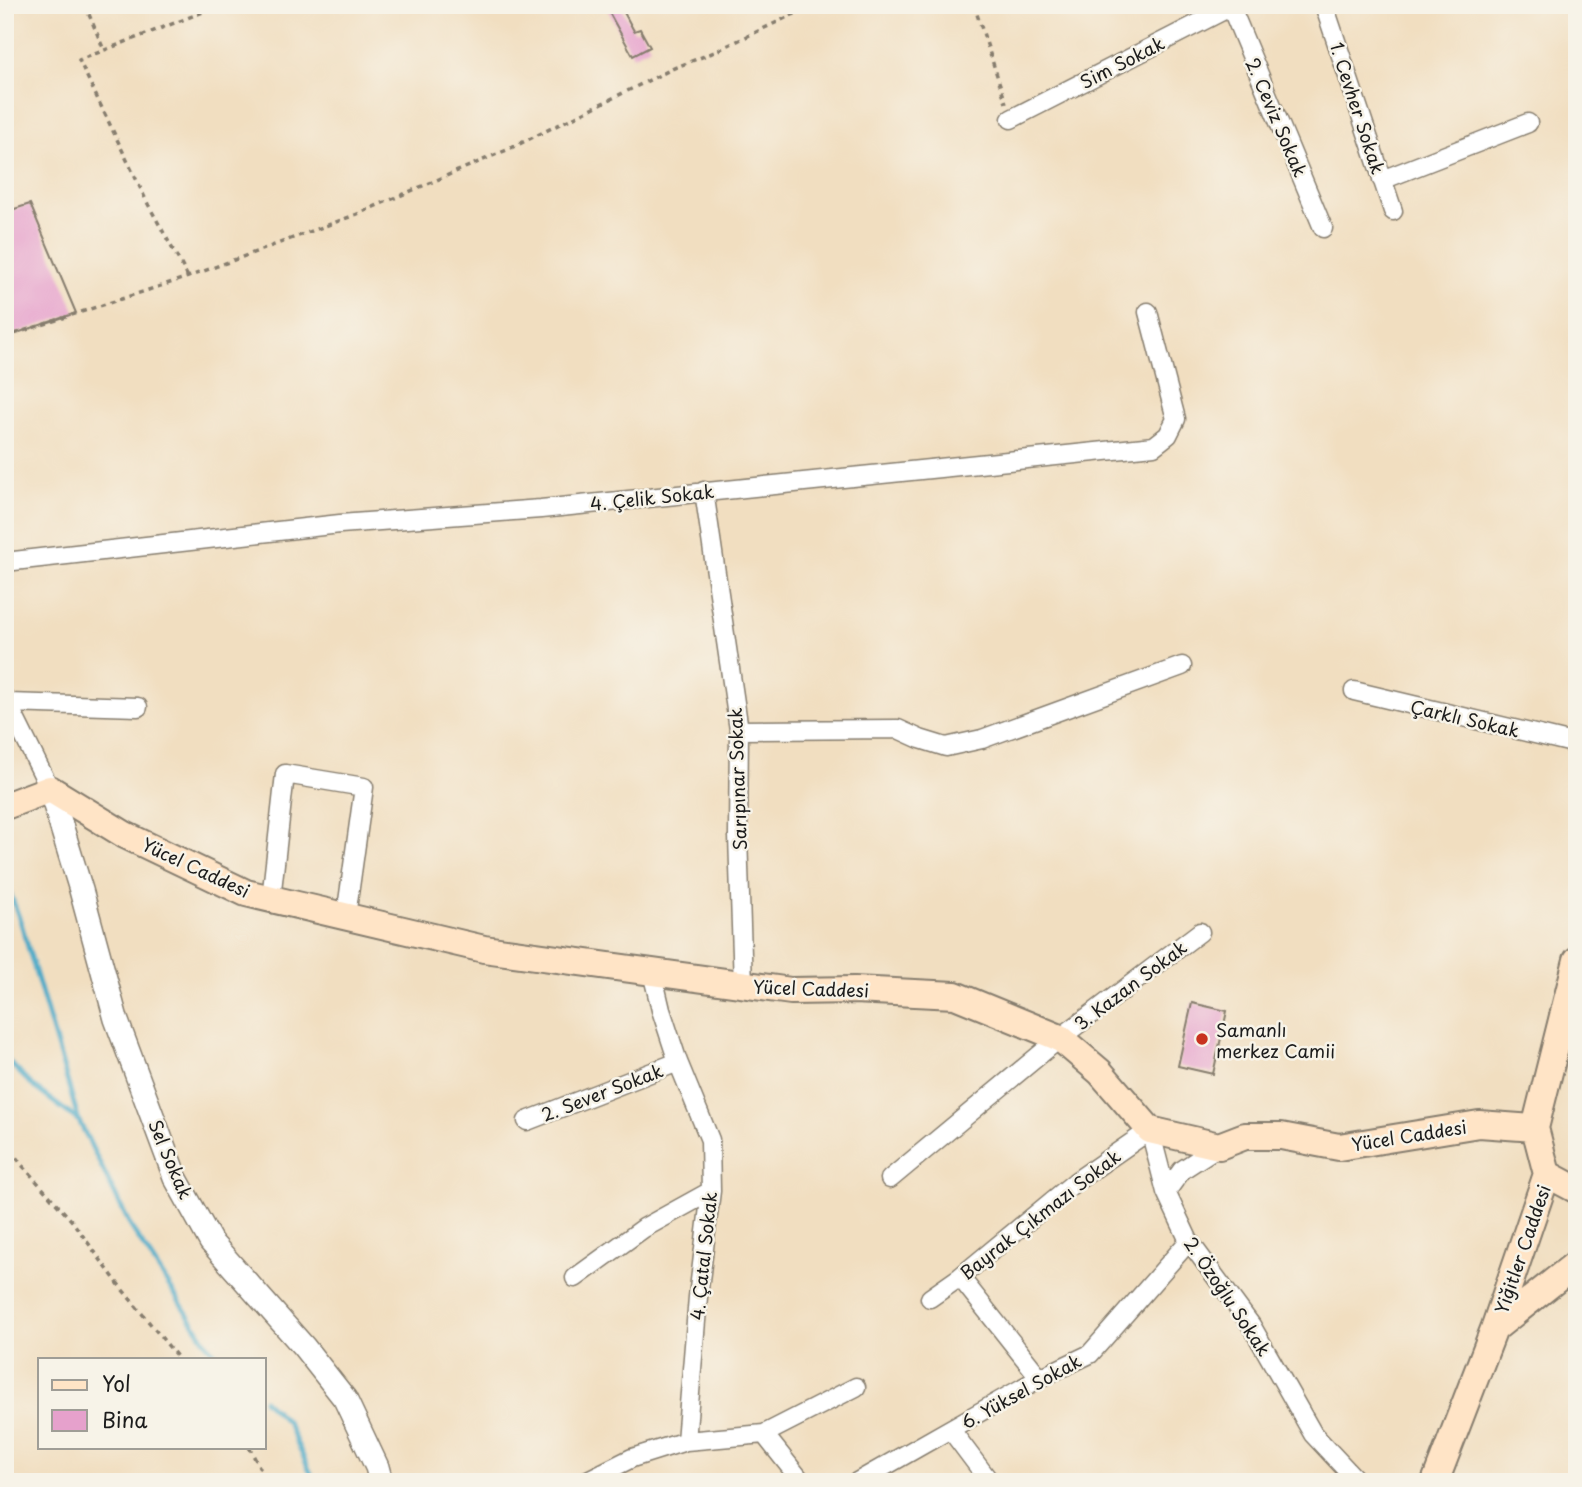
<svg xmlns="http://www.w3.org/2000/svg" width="1582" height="1487" font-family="'Playpen Sans',sans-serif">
  <rect width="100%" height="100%" fill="#f7f3e8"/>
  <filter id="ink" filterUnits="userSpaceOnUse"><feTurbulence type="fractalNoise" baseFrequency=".0143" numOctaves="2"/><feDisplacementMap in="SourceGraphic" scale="14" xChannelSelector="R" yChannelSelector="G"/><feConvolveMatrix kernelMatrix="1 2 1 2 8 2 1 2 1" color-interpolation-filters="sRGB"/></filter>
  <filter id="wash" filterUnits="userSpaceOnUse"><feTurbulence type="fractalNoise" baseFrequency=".00686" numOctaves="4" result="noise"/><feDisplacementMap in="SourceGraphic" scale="28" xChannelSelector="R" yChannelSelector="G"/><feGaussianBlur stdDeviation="1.57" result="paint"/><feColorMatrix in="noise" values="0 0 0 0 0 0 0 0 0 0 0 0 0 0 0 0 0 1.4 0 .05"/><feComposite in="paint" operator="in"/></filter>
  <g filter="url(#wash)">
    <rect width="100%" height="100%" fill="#f1dec0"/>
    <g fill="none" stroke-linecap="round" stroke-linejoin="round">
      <path stroke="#46a8c6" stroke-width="5" d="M5 879 21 923 79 1121 131 1227 209 1347 222 1359
        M5 1058 34 1087 79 1121
        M264 1400 287 1422 315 1482"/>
    </g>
    <g id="blocks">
      <path fill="#e6a1cc" d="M609 5H620L634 31 640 29 650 47 633 56 606 7Z
        M30 204 76 313 5 337V212Z
        M1192 1003 1227 1011 1213 1074 1178 1066Z"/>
    </g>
  </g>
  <g filter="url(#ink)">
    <use href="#blocks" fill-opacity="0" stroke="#867d6e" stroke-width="2"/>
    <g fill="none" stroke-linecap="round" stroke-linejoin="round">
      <defs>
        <path id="minor" d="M1324 5 1393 211
          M1231 7 1323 228
          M1011 119 1234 5
          M1382 180 1528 123
          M704 491 739 730 738 836 743 985
          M5 562 340 524 541 509 1154 446 1168 435 1176 419 1148 312
          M1354 691 1577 744
          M5 698 50 789
          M8 703 138 707
          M739 730 898 729 920 739 946 747 982 739 1182 666
          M271 899 285 774 364 787 346 916
          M527 1121 678 1062
          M890 1179 1060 1038 1200 932
          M1166 1192 1182 1170 1219 1146
          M960 1277 1040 1378
          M575 1278 644 1228 711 1191
          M930 1298 960 1277 1075 1182 1150 1130 1166 1192 1189 1241 1251 1325 1313 1434 1358 1482
          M951 1430 990 1482
          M764 1434 802 1482
          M686 1441 764 1434 856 1387
          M584 1482 632 1458 686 1441 698 1297 711 1191 710 1140 678 1062 661 1010 652 972
          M857 1482 1040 1378 1090 1354 1189 1241"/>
        <path id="tertiary" d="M50 789 81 890 116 1019 175 1177 211 1242 304 1347 345 1399 377 1467 381 1482"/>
        <path id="secondary" d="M5 806 50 789 125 835 246 893 484 949 791 991 854 990 955 995 1060 1038 1100 1072 1150 1130 1219 1146 1245 1136H1281L1339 1147 1479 1124 1535 1128
          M1547 1174 1577 1190
          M1494 1329 1577 1263
          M1435 1482 1494 1329 1547 1174 1535 1128 1577 960"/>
      </defs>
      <use href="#minor" stroke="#867d6e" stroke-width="21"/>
      <use href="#tertiary" stroke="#867d6e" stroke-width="26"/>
      <use href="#secondary" stroke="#867d6e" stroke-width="30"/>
      <path stroke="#867d6e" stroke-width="3.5" stroke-dasharray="5 5" stroke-linecap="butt" d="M85 5 104 50
        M974 5 1006 103
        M188 277 148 204 79 60 221 5
        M5 337 188 277 355 215 509 149 674 68 712 53 792 15 820 5
        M5 1141 21 1164 72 1221 122 1289 179 1359
        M249 1447 267 1482"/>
      <use href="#minor" stroke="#fff" stroke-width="18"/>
      <use href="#tertiary" stroke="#fff" stroke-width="23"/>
      <use href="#secondary" stroke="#ffe4c6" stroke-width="26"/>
    </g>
  </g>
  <circle fill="#c8321e" stroke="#f7f3e8" stroke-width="2.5" cx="1202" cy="1039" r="7"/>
  <g text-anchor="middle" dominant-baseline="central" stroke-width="5" stroke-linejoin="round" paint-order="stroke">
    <g font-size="18" fill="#1c1c1c" stroke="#f7f3e8">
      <text transform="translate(1122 62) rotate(-27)">Sim Sokak</text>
      <text transform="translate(1358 108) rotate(72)">1. Cevher Sokak</text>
      <text transform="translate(1277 117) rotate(67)">2. Ceviz Sokak</text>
      <text transform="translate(652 497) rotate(-6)">4. Çelik Sokak</text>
      <text transform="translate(1465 718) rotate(13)">Çarklı Sokak</text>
      <text transform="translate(737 779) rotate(-92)">Sarıpınar Sokak</text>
      <text transform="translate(196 867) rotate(25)">Yücel Caddesi</text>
      <text transform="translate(1130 985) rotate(-37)">3. Kazan Sokak</text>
      <text transform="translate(811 988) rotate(2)">Yücel Caddesi</text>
      <text transform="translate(602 1092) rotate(-21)">2. Sever Sokak</text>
      <text transform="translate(1409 1135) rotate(-9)">Yücel Caddesi</text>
      <text transform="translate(171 1159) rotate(67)">Sel Sokak</text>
      <text transform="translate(1040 1214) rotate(-38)">Bayrak Çıkmazı Sokak</text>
      <text transform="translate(1522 1249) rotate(-71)">Yiğitler Caddesi</text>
      <text transform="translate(703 1256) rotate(-84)">4. Çatal Sokak</text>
      <text transform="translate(1228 1296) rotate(56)">2. Özoğlu Sokak</text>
      <text transform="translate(1021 1391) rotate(-29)">6. Yüksel Sokak</text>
    </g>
    <g font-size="18" fill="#1c1c1c" stroke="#f7f3e8" text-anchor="start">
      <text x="1216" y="1029">Samanlı<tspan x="1216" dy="21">merkez Camii</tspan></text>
    </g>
  </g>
  <rect width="1582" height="1487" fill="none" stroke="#f7f3e8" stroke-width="28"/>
  <rect x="38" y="1358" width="228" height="91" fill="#f7f3e8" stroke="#9f9d96" stroke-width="2"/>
  <rect x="52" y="1380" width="35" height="10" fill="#ffe4c6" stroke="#9f9d96" stroke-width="2"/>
  <text x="102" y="1392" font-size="21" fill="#1c1c1c">Yol</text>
  <rect x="52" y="1410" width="35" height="21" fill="#e6a1cc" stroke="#9f9d96" stroke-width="2"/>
  <text x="102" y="1428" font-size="21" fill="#1c1c1c">Bina</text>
</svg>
